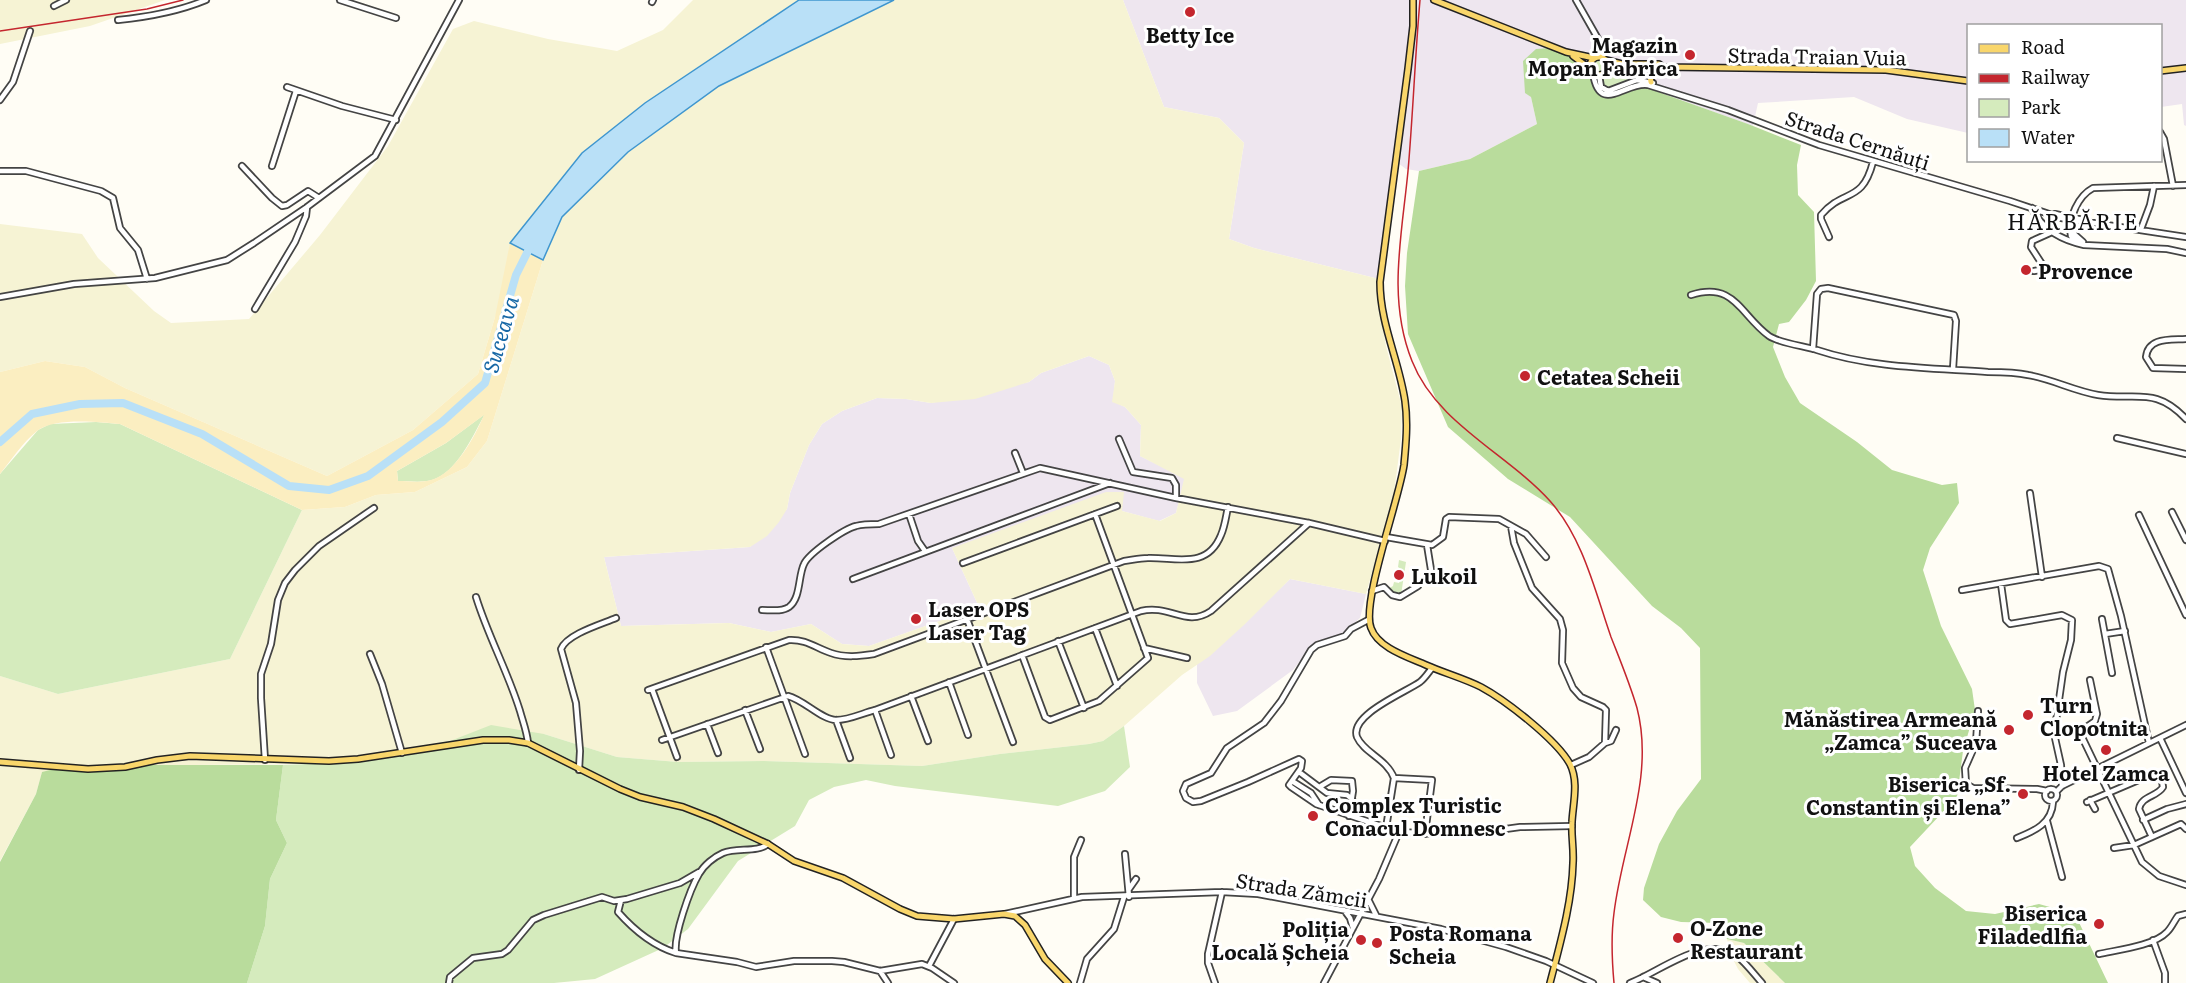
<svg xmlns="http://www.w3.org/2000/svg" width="2186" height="983" font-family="Literata,serif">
  <rect width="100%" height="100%" fill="#fffdf5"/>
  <path fill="#eee6ef" d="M1123 0H2186V126L2184 125 2182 104 2161 107 2160 26H1968V133L1907 119 1854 97 1758 103 1753 126 1647 88 1615 96 1531 97 1537 124 1470 159 1419 171 1406 169 1398 163 1394 182 1383 280 1254 248 1229 239 1244 143 1219 118 1164 107Z
    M1089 356 1109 365 1115 381 1113 401 1125 407 1141 425 1140 456 1185 478 1176 513 1159 521 1122 511 952 548 979 607 869 646 842 644 811 624 771 632 729 623 621 626 604 557 750 547 787 509 790 493 809 445 822 424 842 411 877 398 906 399 931 403 1029 382 1041 373Z
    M1290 579 1366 594 1360 618 1340 636 1316 641 1293 670 1237 711 1213 716 1197 683V664L1210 655Z"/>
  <path fill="#f6f3d4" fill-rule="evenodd" d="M0 0H165L90 26 0 44Z
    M693 0H799L645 103 582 153 495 317 478 374 413 430 327 476 125 388 85 367 45 361 0 372V224L82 234 98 258 154 311 171 323 249 319 320 235 388 146 453 29 474 21 548 39 617 51 663 30Z
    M894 0H1123L1164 107 1219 118 1244 143 1229 239 1254 248 1383 280 1379 304 1386 346 1402 407 1401 439 1394 493 1366 594 1290 579 1245 624 1210 656 1182 675 1124 726 1103 741 1089 744 1000 754 922 766 764 761 678 762 617 757 544 734 339 764 193 765 42 772 36 794 0 861V676L58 694 230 659 302 510 345 507 376 495 415 492 467 467 487 441 543 260 562 217 628 152 719 86ZM1089 356 1109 365 1115 381 1112 402 1125 407 1141 425 1140 456 1184 479 1176 513 1160 521 1122 511 1124 492H1106L952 548 979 607 869 646 842 644 811 624 771 632 729 623 621 626 604 557 750 547 767 536 779 522 787 509 790 493 809 445 822 424 842 411 877 398 906 399 931 403 975 399 1029 382 1041 373Z
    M1727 939 1744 943 1785 983H1750L1738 969 1731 955Z"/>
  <path fill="#d5ebbd" d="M1590 66a9 9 0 1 1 18 0a9 9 0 1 1-18 0Z
    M1612 73H1648V79C1632 79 1617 92 1602 86L1603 79Z
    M485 414C473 435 457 473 432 480 422 483 408 481 398 481L397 471 446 443Z
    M96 422 120 424 302 510 230 659 58 694 0 676V474L38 430 50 424Z
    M1399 560 1406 562 1401 595 1396 596 1388 589 1393 586 1394 582 1399 583 1404 571 1398 567Z
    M491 725 544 734 617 757 678 762 764 761 922 766 1000 754 1089 744 1103 741 1124 726 1130 767 1105 791 1058 806 895 786 866 780 834 787 809 800 795 826 738 861 688 929 663 948 595 979 554 983H247L265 926 270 879 287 843 276 820 283 765 360 762 422 752Z"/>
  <path fill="#b9dc9c" d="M1550 48C1584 62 1584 63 1602 94L1639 88H1647L1748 124 1801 145 1797 165 1798 195 1814 212 1816 281 1806 300 1789 322 1779 324 1773 347 1785 377 1800 403 1857 442 1892 470 1942 485 1957 483 1959 503 1930 548 1923 570 1941 626 1972 689 1975 710 1963 751 1957 797 1910 847 1915 866 1935 888 1966 911 1995 914 2039 904 2075 914 2108 983H1785L1744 943 1727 939 1718 923 1681 922 1661 917 1643 900 1644 888 1659 844 1677 811 1701 779 1700 648 1681 628 1652 606 1570 517 1508 479 1448 427 1408 334 1405 286 1407 253 1419 171 1470 159 1537 124 1531 97 1525 93 1523 61 1536 49Z
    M70 765H283L276 820 287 843 270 879 265 926 247 983H0V862L36 794 42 772Z"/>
  <path fill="#fbeec1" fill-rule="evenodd" d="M510 243 543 260 487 441 467 467 415 492 376 495 345 507 302 510 120 424C99 422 54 417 37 431 23 442 12 459 0 474V372L45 361 85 367 125 388 327 476 413 430 478 374 495 317ZM484 415C475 436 455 474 431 480 422 483 407 481 398 481L397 471 446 443Z"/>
  <path fill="#b9e0f7" stroke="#3f96cf" stroke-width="1.5" d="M799 0H894L719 86 628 152 562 217 543 260 510 243 582 153 645 103Z"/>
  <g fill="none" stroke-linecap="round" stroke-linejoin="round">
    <path stroke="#b9e0f7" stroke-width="8" d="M0 442 32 414 80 404 123 403 202 434 289 486 329 490 368 476 442 422 485 383 516 275 532 243"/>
    <defs>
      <path id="minor" d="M340 0 396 18
        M1576 0 1601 44 1603 51 1601 56
        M652 2 653 0
        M54 6 66 0
        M118 20C148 17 177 12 206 0
        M1593 73C1599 116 1626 81 1648 85L1728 110 1819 145 2010 201 2061 218 2186 237
        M1599 75 1601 87 1608 91 1637 80 1653 83
        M287 87 342 106 396 120
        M0 100 13 82 30 31
        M2160 132 2164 139 2173 186
        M242 166 272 198 282 206 287 205 308 191 319 198
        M272 166 296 91
        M0 171H26L101 191 113 198 120 228 138 250 147 279
        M2032 208C2042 230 2061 240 2084 245L2167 249 2186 253
        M2055 214 2088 221
        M2074 219V234L2083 242
        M2141 229 2150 205 2154 186
        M1829 237 1821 219V215C1844 188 1862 204 1873 162
        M2078 243 2071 236C2068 218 2078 196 2093 188L2186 185
        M2034 271 2040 270 2042 264 2031 247 2032 241 2052 232
        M1691 295C1735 281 1740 315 1769 336 1779 343 1804 346 1817 350 1871 368 1931 368 1988 372 2001 372 2015 372 2028 375 2052 379 2074 391 2098 395 2137 401 2155 386 2186 419
        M0 297 74 284 155 278 227 260 254 243 307 207 375 156 459 0
        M255 309 295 242 306 216 307 207
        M2186 339C2170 340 2148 337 2146 357L2153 368 2186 369
        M1813 349 1817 294 1821 289 1828 288 1954 315 1956 321 1953 369
        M2117 438 2186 454
        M1119 439 1133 472 1172 478 1176 485V498
        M1015 453 1023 473
        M2030 493 2042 577
        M2172 512 2186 540
        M909 514 918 541 925 551
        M2139 515 2186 615
        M1511 526 1514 543 1532 588 1560 619 1563 630 1562 663 1573 688 1581 697 1603 707 1606 710 1605 743 1589 757 1571 765
        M1386 537 1432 545 1443 537 1446 519 1449 517 1499 519 1526 534 1546 557
        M1427 545 1433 582
        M963 563 1117 506
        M853 579 1110 483
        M2001 584 2006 620 2010 624 2062 615 2072 620 2071 640 2063 672 2055 728V738L2061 765 2062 786
        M1962 590 2099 566 2108 569 2121 616 2149 743
        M1372 591 1384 587 1392 595 1400 597 1418 586
        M476 597C488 636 508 672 520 711 523 722 527 732 528 743
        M762 610C770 610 782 612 789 607 801 598 798 576 804 564 809 553 844 529 856 526 863 524 871 524 879 524L1040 468 1176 498 1309 523 1385 541
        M967 619 1013 742
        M2102 619 2112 673
        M1368 620 1351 629 1345 636 1317 645 1311 650 1281 701 1264 723 1227 748 1211 773 1186 784 1183 791 1186 798 1193 802 1201 801 1248 782 1299 759 1302 761 1301 768 1289 785 1291 787 1316 804 1399 832 1462 835 1520 827 1572 826
        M1095 628 1117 686
        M2105 634 2125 631
        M1058 641 1084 708
        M766 647 805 754
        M1144 648 1187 658
        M370 654 382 684 402 753
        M1022 655 1045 717 1050 720 1099 701 1148 658 1095 514
        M2090 680 2097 714 2095 721 2082 730V737L2142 862 2159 876 2186 885
        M949 682 968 735
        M652 689 677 757
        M648 690 789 640C806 639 816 648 831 653 845 658 860 656 874 654L1124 561C1132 560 1140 558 1148 558 1176 557 1207 570 1221 535 1225 526 1226 516 1228 507
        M911 696 928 741
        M745 710 760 749
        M875 710 891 755
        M1978 711 1976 743 1965 768 1966 784 1973 788 2037 789 2047 791
        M836 720 850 758
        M707 724 718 753
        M2160 738 2186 793
        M662 740 788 696C804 700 822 720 836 720 849 720 863 713 875 710L1141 611C1170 604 1186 628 1211 611L1309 523
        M1605 743 1611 741 1616 730
        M265 760 261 698V674L271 644 278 600 285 583 295 570 319 546 374 508
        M579 770 580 751 576 703 561 649C567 634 602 624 616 618
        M1299 772 1327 793 1347 795 1352 799
        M1394 778 1432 780 1425 834
        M1292 781 1311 793 1319 805
        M1321 786 1331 780 1352 781 1353 791 1349 816
        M2045 795a6 6 0 1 1 12 0a6 6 0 1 1-12 0Z
        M2057 791 2062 786 2186 725
        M2090 800 2095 809
        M2087 802 2155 773 2162 781 2163 787C2157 797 2141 796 2139 809L2152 837
        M2143 820 2167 809 2186 804
        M2047 821 2062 877
        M1386 828 1394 778C1387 759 1364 753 1357 737 1349 715 1406 692 1420 682 1425 678 1428 673 1432 668
        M2017 838C2035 831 2052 823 2053 802
        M768 844C757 853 737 847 723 853 714 857 704 865 699 874 690 889 673 937 676 953L737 962 756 967 794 961H832L844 962 880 971 922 964 932 968 954 983
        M2114 848 2134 845 2181 824 2186 829
        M1125 854 1129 897
        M1129 889 1136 879
        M1074 898V857L1081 840
        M1368 899 1376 915
        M621 900 618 912C633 929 654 946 676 953
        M1344 910 1350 918 1353 928
        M1005 914 1082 897 1222 892 1258 894 1441 929 1506 947 1546 961 1593 983
        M2153 940 2165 973V983
        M2099 954C2117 950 2154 946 2167 932 2172 927 2174 921 2178 916L2186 914
        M929 966 954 919
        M880 971 888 983
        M1643 977 1657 983
        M449 983 450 977 473 958 502 954 508 950 533 920 544 915 602 897 614 901 627 899 680 883 699 872
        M1080 983 1087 959 1114 929 1124 897
        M1215 983 1208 963V954L1222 892
        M1324 983 1379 879 1399 832
        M1630 983C1660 972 1705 933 1737 956 1746 963 1754 974 1762 983"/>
      <path id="major" d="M1413 0V26L1408 69 1380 282C1380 324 1399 360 1405 401 1408 422 1406 444 1404 465 1399 500 1361 603 1371 628 1378 648 1408 657 1426 665 1444 673 1463 678 1481 687 1505 700 1556 739 1570 764 1579 782 1573 803 1572 822 1571 835 1574 849 1573 863 1572 903 1560 944 1550 983
        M1434 0 1566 52 1594 58
        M1573 56 1589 68
        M1590 66a9 9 0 1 1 18 0a9 9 0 1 1-18 0Z
        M1606 60 1622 64H1659L1663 67
        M1607 71 1658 69 1663 67 1886 70 1968 81
        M2160 71 2186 68
        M1651 82 1650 75 1653 69
        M0 762 88 769 125 767 157 760 190 756 329 761 358 759 483 740H509L528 743 620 789 640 797 683 807 714 819 768 844 794 861 843 878 900 909 917 916 954 919 1004 914 1015 916 1025 925 1045 959 1068 983"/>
    </defs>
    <use href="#minor" stroke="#444" stroke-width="8"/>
    <use href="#major" stroke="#222" stroke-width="8"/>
    <use href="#minor" stroke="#fff" stroke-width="4.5"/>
    <use href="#major" stroke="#f9d66b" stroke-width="5"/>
    <path stroke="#c4262e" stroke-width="1.5" d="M1420 0C1415 57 1413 114 1408 171 1402 235 1387 299 1412 361 1436 423 1508 454 1550 501 1583 538 1595 591 1611 637 1620 660 1630 684 1637 708 1655 777 1622 845 1614 913 1611 935 1612 961 1614 983
      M0 31 147 9 183 0"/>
  </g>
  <g fill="#c4262e" stroke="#fff" stroke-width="2">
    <circle cx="1190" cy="12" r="6"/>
    <circle cx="1690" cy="55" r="6"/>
    <circle cx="2026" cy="270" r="6"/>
    <circle cx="1525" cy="376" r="6"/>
    <circle cx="1399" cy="575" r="6"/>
    <circle cx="916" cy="619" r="6"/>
    <circle cx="2028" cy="715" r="6"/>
    <circle cx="2009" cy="730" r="6"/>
    <circle cx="2106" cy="750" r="6"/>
    <circle cx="2023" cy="794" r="6"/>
    <circle cx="1313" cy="816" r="6"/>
    <circle cx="2099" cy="924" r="6"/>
    <circle cx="1678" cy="938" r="6"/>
    <circle cx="1361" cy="940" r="6"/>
    <circle cx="1377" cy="943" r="6"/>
  </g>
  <g text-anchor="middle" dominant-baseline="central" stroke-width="6" stroke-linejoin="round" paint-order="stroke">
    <g font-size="20" font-weight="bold" fill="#111" stroke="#fff" text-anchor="start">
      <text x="1190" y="34" text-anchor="middle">Betty Ice</text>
      <text x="1678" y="44" text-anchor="end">Magazin<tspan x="1678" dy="23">Mopan Fabrica</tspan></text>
      <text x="2038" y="270">Provence</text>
      <text x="1537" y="376">Cetatea Scheii</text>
      <text x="1411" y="575">Lukoil</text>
      <text x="928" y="608">Laser OPS<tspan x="928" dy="23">Laser Tag</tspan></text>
      <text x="2040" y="704">Turn<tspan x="2040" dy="23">Clopotnita</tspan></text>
      <text x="1997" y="718" text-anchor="end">Mănăstirea Armeană<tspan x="1997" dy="23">„Zamca” Suceava</tspan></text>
      <text x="2106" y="772" text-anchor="middle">Hotel Zamca</text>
      <text x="2011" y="783" text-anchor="end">Biserica „Sf.<tspan x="2011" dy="23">Constantin și Elena”</tspan></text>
      <text x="1325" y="804">Complex Turistic<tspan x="1325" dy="23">Conacul Domnesc</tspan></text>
      <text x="2087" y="912" text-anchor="end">Biserica<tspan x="2087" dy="23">Filadedlfia</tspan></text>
      <text x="1690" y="927">O-Zone<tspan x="1690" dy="23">Restaurant</tspan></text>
      <text x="1349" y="928" text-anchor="end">Poliția<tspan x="1349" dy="23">Locală Șcheia</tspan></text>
      <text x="1389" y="932">Posta Romana<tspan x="1389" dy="23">Scheia</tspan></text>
    </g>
    <g font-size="20" fill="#111" stroke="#fff">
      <text transform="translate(1817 55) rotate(1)">Strada Traian Vuia</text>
      <text transform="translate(1858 139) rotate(18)">Strada Cernăuți</text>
      <text transform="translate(1302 889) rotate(9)">Strada Zămcii</text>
    </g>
    <g font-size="21" font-style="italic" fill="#1768a6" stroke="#fff">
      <text transform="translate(499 334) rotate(-74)">Suceava</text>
    </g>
    <g font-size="22" letter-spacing="1.5" fill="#111" stroke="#fff">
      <text x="2073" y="220">HĂRBĂRIE</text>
    </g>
  </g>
  <rect x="1967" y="24" width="195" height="138" fill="#ffffff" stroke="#a0a0a0" stroke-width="1.5"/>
  <rect x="1979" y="44" width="30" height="9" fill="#f9d66b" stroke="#a0a0a0" stroke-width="1.5"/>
  <text x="2021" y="54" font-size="18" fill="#111111">Road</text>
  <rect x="1979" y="74" width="30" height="9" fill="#c4262e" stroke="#a0a0a0" stroke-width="1.5"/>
  <text x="2021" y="84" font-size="18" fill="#111111">Railway</text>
  <rect x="1979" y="99" width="30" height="18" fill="#d5ebbd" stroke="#a0a0a0" stroke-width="1.5"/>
  <text x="2021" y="114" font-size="18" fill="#111111">Park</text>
  <rect x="1979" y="129" width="30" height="18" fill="#b9e0f7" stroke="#a0a0a0" stroke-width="1.5"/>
  <text x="2021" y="144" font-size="18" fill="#111111">Water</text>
</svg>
